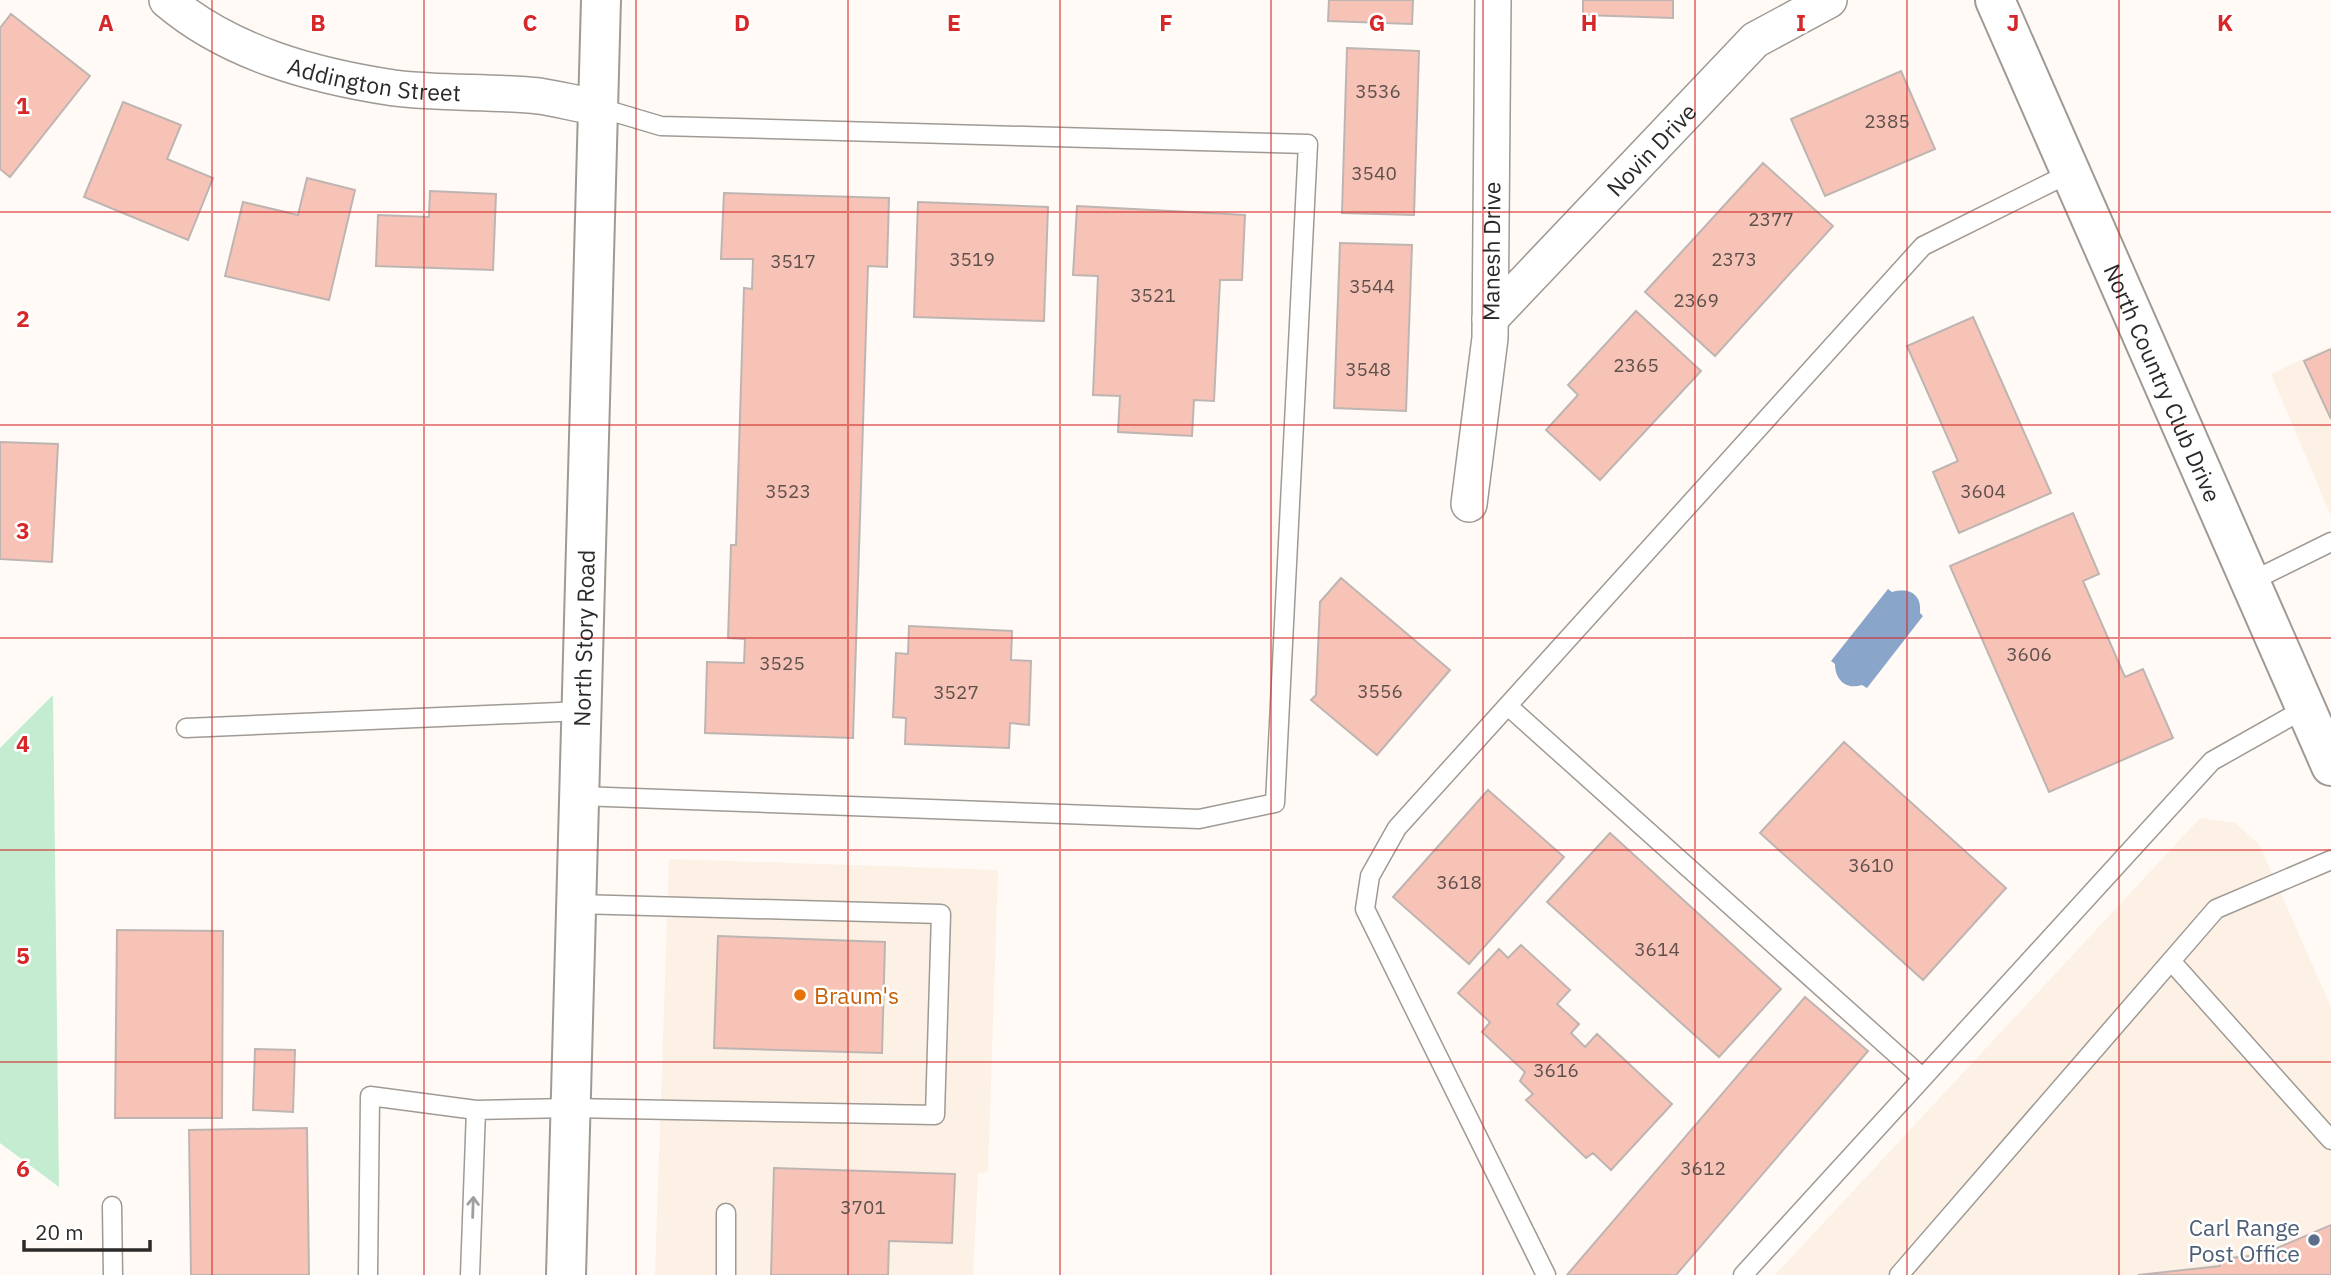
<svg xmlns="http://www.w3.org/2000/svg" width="2331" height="1275" font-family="'IBM Plex Sans',sans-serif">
  <rect width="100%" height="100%" fill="#fffaf5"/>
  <path fill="#fcf1e4" d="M2331 346V516L2271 374Z
    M2200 818 2235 823 2259 844 2331 1007V1275H1775Z
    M669 859 998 870 988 1172 978 1174 973 1275H655Z"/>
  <path fill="#c4ecd0" d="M53 695 59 1187 0 1143V748Z"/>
  <path fill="#89a5ca" d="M1888 589 1892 592C1910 587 1922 595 1920 613L1923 616 1867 688 1862 685C1846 690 1835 680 1835 664L1831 661Z"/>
  <path fill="#f7c3b7" stroke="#beb5b3" stroke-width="2" d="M1329 0H1413L1412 24 1328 21Z
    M1583 0H1673V18L1583 15Z
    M11 14 90 76 10 177 0 169V28Z
    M1347 48 1419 51 1414 215 1342 213Z
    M1901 71 1935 149 1825 196 1791 119Z
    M123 102 181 125 167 159 213 178 188 240 84 197Z
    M1763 163 1833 226 1715 356 1645 292Z
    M307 178 355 190 329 300 225 276 243 202 298 215Z
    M430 191 496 194 493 270 376 266 378 215 429 217Z
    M724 193 889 198 887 267 868 266 853 738 705 733 707 662 744 663 745 639 728 638 731 545H736L744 288 752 289 753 259H721Z
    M918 202 1048 207 1044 321 914 317Z
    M1077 206 1245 215 1242 280H1220L1214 401 1194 400 1192 436 1118 432 1120 396 1093 395 1098 276 1073 275Z
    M1340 243 1412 245 1406 411 1334 408Z
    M1636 311 1701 371 1600 480 1546 430 1578 395 1568 385Z
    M1973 317 2051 493 1959 533 1933 472 1958 461 1907 346Z
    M2331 349V419L2304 361Z
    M0 442 58 444 52 562 0 559Z
    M2073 513 2099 574 2083 581 2125 677 2143 669 2173 738 2049 792 1950 566Z
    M1341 578 1450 670 1377 755 1311 700 1316 695 1320 602Z
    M909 626 1012 631 1011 660 1031 661 1029 725 1010 723 1009 748 905 744 906 718 893 717 896 653 908 654Z
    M1844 742 2006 888 1923 980 1760 833Z
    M1488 790 1564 857 1469 964 1393 897Z
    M1610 833 1781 989 1719 1057 1547 902Z
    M117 930 223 931 222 1118H115Z
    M718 936 885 942 882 1053 714 1048Z
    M1521 945 1570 990 1557 1004 1579 1024 1571 1033 1585 1047 1597 1034 1672 1104 1611 1170 1593 1153 1586 1158 1526 1100 1533 1094 1520 1081 1525 1072 1482 1032 1490 1022 1458 993 1499 949 1508 958Z
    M1805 997 1868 1051 1676 1275H1567Z
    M255 1049 295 1050 293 1112 253 1110Z
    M307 1128 309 1275H191L189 1130Z
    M774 1168 955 1174 952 1243 889 1241 888 1275H771Z
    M2331 1225V1275H2138L2220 1266 2219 1259 2261 1255Z"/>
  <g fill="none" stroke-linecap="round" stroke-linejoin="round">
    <defs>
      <path id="lane" d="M2250 582 2331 542
        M1508 706 1923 1078
        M186 728 582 711
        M580 796 1199 819 1275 803 1308 144 661 126 597 107
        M2171 961 2331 1140
        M112 1206 113 1275
        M368 1275 370 1096 476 1110 571 1108 935 1115 941 914 577 904
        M470 1275 476 1110
        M726 1275V1213
        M1546 1275 1365 909 1370 876 1397 828 1923 246 2070 173
        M1743 1275 2212 761 2306 708
        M1899 1275 2216 909 2331 860"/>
      <g id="street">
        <path id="s1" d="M167 0C229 53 314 76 394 88 442 94 491 91 539 96 558 99 578 104 597 107"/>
        <path id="s2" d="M1490 319 1755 40 1829 0"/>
        <path id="s3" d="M1469 504 1490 338 1493 0"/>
      </g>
      <g id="secondary">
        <path id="s4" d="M1995 0 2331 766"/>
        <path id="s5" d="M566 1275 601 0"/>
      </g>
    </defs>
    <use href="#lane" stroke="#9f9a94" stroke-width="21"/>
    <use href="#street" stroke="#9f9a94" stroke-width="38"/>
    <use href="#secondary" stroke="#9f9a94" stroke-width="42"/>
    <use href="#lane" stroke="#fff" stroke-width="18"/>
    <use href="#street" stroke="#fff" stroke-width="35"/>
    <use href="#secondary" stroke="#fff" stroke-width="38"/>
  </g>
  <defs><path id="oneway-shaft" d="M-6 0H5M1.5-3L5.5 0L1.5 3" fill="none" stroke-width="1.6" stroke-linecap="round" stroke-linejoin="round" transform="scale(1.75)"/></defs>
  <use stroke="#a09f9e" href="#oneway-shaft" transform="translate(473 1207) rotate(-88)"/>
  <path fill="none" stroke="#d62828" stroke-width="2" stroke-opacity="0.55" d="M212 0V1275M424 0V1275M636 0V1275M848 0V1275M1060 0V1275M1271 0V1275M1483 0V1275M1695 0V1275M1907 0V1275M2119 0V1275M0 212H2331M0 425H2331M0 638H2331M0 850H2331M0 1062H2331"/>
  <circle fill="#e8710a" stroke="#fff" stroke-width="2.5" cx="800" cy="995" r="7"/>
  <circle fill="#5c6f8a" stroke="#fff" stroke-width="2.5" cx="2314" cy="1240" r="7"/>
  <g text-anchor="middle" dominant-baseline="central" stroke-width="5" stroke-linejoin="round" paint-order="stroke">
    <g font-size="19" fill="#5f504c">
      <text x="1378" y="91">3536</text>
      <text x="1887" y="121">2385</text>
      <text x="1374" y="173">3540</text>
      <text x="1771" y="219">2377</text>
      <text x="972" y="259">3519</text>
      <text x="1734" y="259">2373</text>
      <text x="793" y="261">3517</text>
      <text x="1372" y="286">3544</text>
      <text x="1153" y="295">3521</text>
      <text x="1696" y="300">2369</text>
      <text x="1636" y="365">2365</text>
      <text x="1368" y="369">3548</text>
      <text x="788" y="491">3523</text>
      <text x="1983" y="491">3604</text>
      <text x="2029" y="654">3606</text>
      <text x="782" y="663">3525</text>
      <text x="1380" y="691">3556</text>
      <text x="956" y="692">3527</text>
      <text x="1871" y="865">3610</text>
      <text x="1459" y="882">3618</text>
      <text x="1657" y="949">3614</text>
      <text x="1556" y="1070">3616</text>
      <text x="1703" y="1168">3612</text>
      <text x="863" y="1207">3701</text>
    </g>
    <g font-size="23" fill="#2c2a28" stroke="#fff">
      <text stroke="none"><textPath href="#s1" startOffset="226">Addington Street</textPath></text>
      <text stroke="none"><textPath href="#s2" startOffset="234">Novin Drive</textPath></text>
      <text stroke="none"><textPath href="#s3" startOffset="254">Manesh Drive</textPath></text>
      <text stroke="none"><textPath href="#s4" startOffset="418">North Country Club Drive</textPath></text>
      <text stroke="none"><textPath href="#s5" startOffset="637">North Story Road</textPath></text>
    </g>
    <g font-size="23" fill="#c56008" stroke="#fff" text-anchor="start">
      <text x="814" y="995">Braum's</text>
    </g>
    <g font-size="23" fill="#4e5e75" stroke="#fff" text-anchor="end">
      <text x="2300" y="1227">Carl Range<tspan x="2300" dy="26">Post Office</tspan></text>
    </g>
  </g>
  <g font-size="23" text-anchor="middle" font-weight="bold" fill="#d62828" stroke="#fff" stroke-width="5" stroke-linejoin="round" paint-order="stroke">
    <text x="106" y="31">A</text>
    <text x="318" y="31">B</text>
    <text x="530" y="31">C</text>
    <text x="742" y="31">D</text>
    <text x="954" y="31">E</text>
    <text x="1166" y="31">F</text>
    <text x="1377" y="31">G</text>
    <text x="1589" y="31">H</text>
    <text x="1801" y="31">I</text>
    <text x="2013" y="31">J</text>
    <text x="2225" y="31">K</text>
    <text x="23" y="114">1</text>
    <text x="23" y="327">2</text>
    <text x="23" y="539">3</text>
    <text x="23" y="752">4</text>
    <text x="23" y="964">5</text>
    <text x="23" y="1177">6</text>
  </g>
  <path d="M24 1240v10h126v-10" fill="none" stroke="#2c2a28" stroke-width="3.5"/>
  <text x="35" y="1240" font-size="21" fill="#2c2a28" stroke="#ffffff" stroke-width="5" paint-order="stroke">20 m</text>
</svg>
